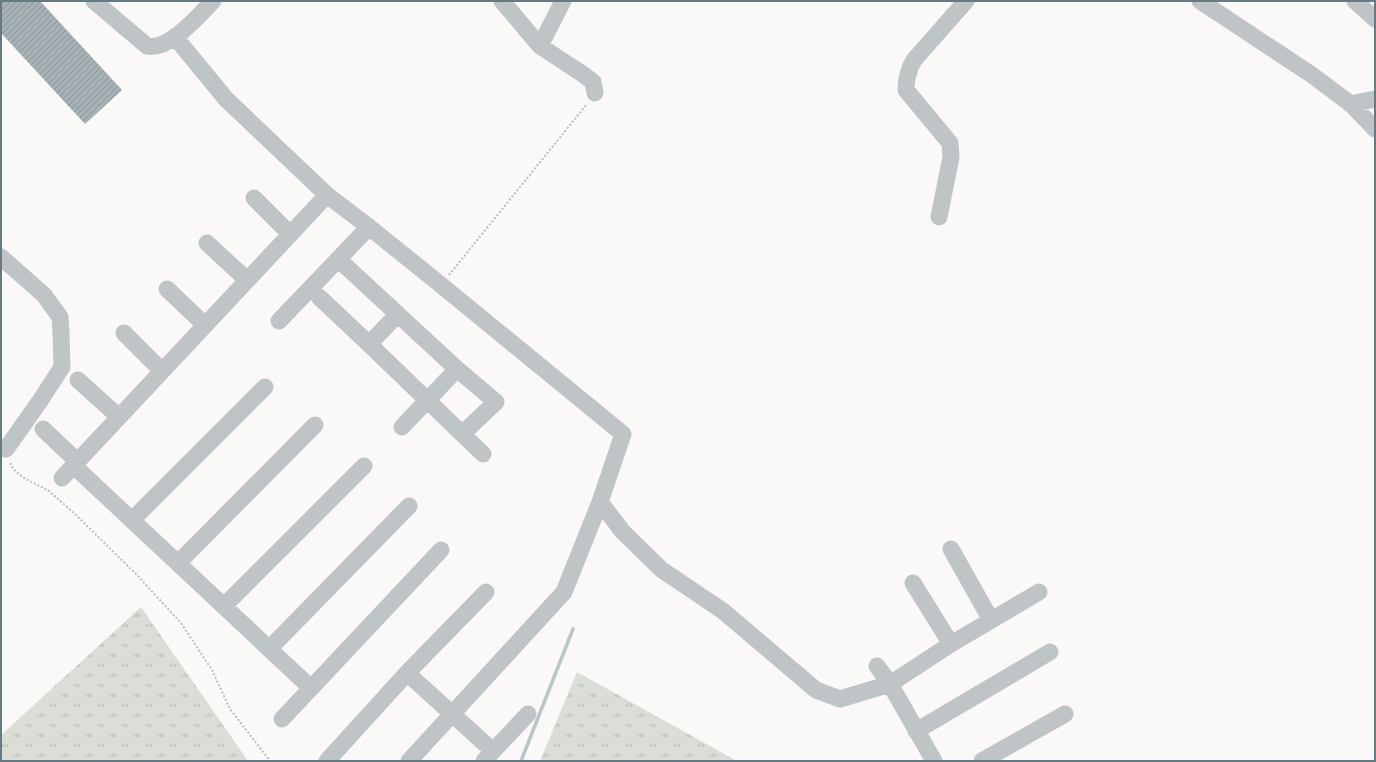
<svg xmlns="http://www.w3.org/2000/svg" width="1376" height="762" font-family="'Noto Sans',sans-serif">
  <defs>
    <pattern id="grass-tufts" width="24" height="20" patternUnits="userSpaceOnUse"><rect width="24" height="20" fill="#dbded7"/><path d="M3 7l-1-3M5 7V3M7 7l1-3M15 17l-1-3M17 17v-4M19 17l1-3" fill="none" stroke="#b5b9b4"/></pattern>
    <pattern id="building-hatch" width="6" height="6" patternUnits="userSpaceOnUse"><rect width="6" height="6" fill="#a6b1b5"/><path d="M-1 1l2-2M0 6l6-6M5 7l2-2" fill="none" stroke="#8b9599"/></pattern>
  </defs>
  <rect width="100%" height="100%" fill="#faf9f8"/>
  <path fill="url(#grass-tufts)" d="M141 607 248 761H1V735Z
    M577 672 737 761H540Z"/>
  <g fill="none" stroke-linecap="round" stroke-linejoin="round">
    <path stroke="#b8c6c8" stroke-width="3.5" d="M521 761 573 629"/>
  </g>
  <path fill="url(#building-hatch)" d="M1 1H40L122 90 85 124 1 33Z"/>
  <g fill="none" stroke-linecap="round" stroke-linejoin="round">
    <path stroke="#babec0" stroke-width="2" stroke-dasharray="2 2" stroke-linecap="butt" d="M449 275 587 104
      M10 463 13 469 24 478 49 491 75 514 136 574 181 623 212 670 230 709 270 761"/>
    <path stroke="#bfc5c7" stroke-width="17" d="M94 1 147 46C169 51 199 15 213 1
      M502 1 540 46 584 75 593 82 595 93
      M1200 1 1312 75 1352 105 1375 129
      M1355 1 1375 19
      M175 37 226 99 327 195 369 227 441 285 623 434 600 502 564 592 409 761
      M540 46 563 1
      M1350 104 1375 99
      M254 198 290 234
      M939 217 951 157 950 143 906 90C906 78 908 70 914 60L966 1
      M207 243 247 280
      M1 257 44 295 60 317 61 332 62 367 40 401 6 449
      M338 259 457 369 402 427
      M167 289 205 325
      M319 297 369 344 483 454
      M279 321 369 227
      M124 333 162 371
      M369 344 398 314
      M457 369 496 402 462 434
      M78 380 119 417
      M43 429 77 461
      M73 465 311 688
      M62 478 327 195
      M600 502 623 532 662 570 723 611 816 690 840 699 890 684 934 761
      M132 520 265 387
      M951 549 991 620
      M178 563 315 425
      M913 583 951 644
      M224 606 364 466
      M269 649 409 506
      M877 666 890 684 951 644 1039 592
      M407 673 493 751 484 761
      M282 719 441 550
      M916 731 1050 652
      M493 751 528 714
      M327 761 407 673 486 592
      M982 761 1065 714"/>
  </g>
  <rect width="1376" height="762" fill="none" stroke="#667a81" stroke-width="4"/>
</svg>
